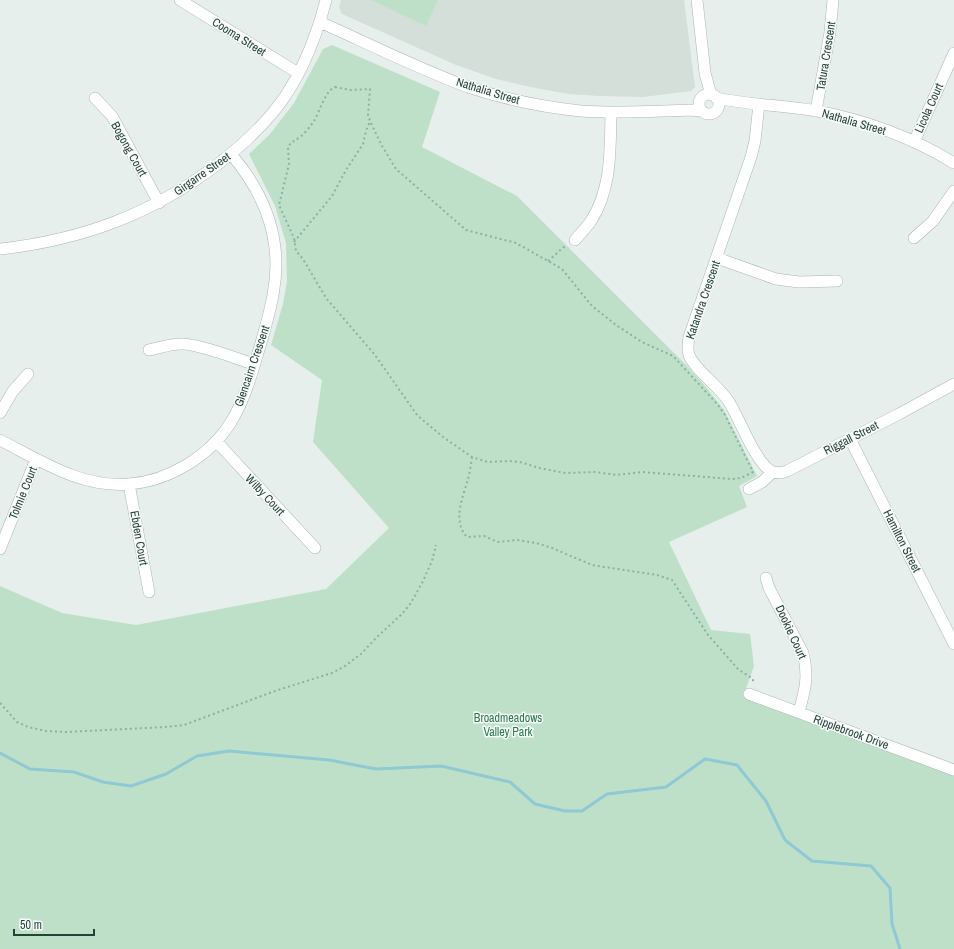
<svg xmlns="http://www.w3.org/2000/svg" width="954" height="949" font-family="'Archivo Narrow',sans-serif">
  <rect width="100%" height="100%" fill="#e6efeb"/>
  <path fill="#d4dfda" d="M341 0H684L695 87 691 91 643 97 599 96 569 94 530 87 496 79 456 65 342 14 339 7Z"/>
  <path fill="#bfe0c8" d="M371 0H438L426 26Z
    M332 45 440 92 422 147 517 196 687 366 706 387 724 410 757 476 739 486 747 507 669 542 711 630 750 634 754 666 743 697 954 776V949H0V586L62 613 136 625 326 589 389 528 313 442 322 380 271 345 283 304 287 282 286 243 275 206 249 154 270 134 294 103 323 49Z"/>
  <g fill="none" stroke-linecap="round" stroke-linejoin="round">
    <path stroke="#8ec9d4" stroke-width="3" d="M0 753 30 769 74 772 103 782 131 786 166 774 197 756 229 751 329 760 376 769 441 766 510 782 535 804 565 811H582L607 794 666 787 705 759 737 765 766 801 785 840 812 861 871 866 890 888 892 924 900 949"/>
    <defs>
      <path id="minor" d="M180 0 298 73
        M697 0 705 73 711 95
        M320 22C369 44 417 68 468 87 504 99 543 107 581 111 618 114 654 111 690 110L702 111
        M699 104a10 10 0 1 1 20 0a10 10 0 1 1-20 0Z
        M95 98 112 116 159 203
        M716 98C749 105 783 105 817 111 864 120 913 138 954 163
        M759 104 755 141 751 157 689 337C688 344 687 349 689 355 694 369 720 387 729 402 740 419 756 465 773 472
        M816 111 830 32 833 0
        M914 142 954 53
        M914 238 933 221 954 191
        M575 240C580 234 586 228 591 221 612 188 610 150 611 113
        M0 249C82 240 152 214 218 164 244 144 268 122 286 95 305 66 317 34 326 0
        M717 258 776 279 799 282 837 281
        M149 350C160 348 172 343 183 344 203 345 234 358 254 364
        M0 413 13 391 28 374
        M850 439 954 644
        M0 440C41 461 81 488 129 484 169 481 210 456 231 422 246 398 253 369 261 343 270 311 279 281 275 248 271 213 254 181 231 154
        M216 441 315 548
        M129 484 149 592
        M749 489 762 482 773 472 781 473 787 471 899 414 954 384
        M0 549 36 459
        M766 578 769 588 803 653C809 676 805 690 799 712
        M749 694 954 770"/>
    </defs>
    <use href="#minor" stroke="#a8b8b2" stroke-width="12"/>
    <path stroke="#86b3a5" stroke-width="2" stroke-dasharray="2 3" stroke-linecap="butt" d="M335 87 350 90 370 89 368 115 370 121 382 146 396 169 466 230 516 243 548 261 562 269 592 306 616 325 642 342 673 356 718 405 725 415 753 472 741 478 732 479 642 472 617 475 595 472 565 473 539 468 520 462 510 461 488 462 472 457 443 437 417 415 375 355 326 298 303 259 296 251 294 238 279 205 289 164 288 147C291 142 295 141 300 137 305 133 310 127 314 121 320 111 325 91 335 87Z
      M294 242 332 196 346 170 363 144 366 131 370 121
      M548 261 565 246
      M472 457C471 464 470 472 468 479 463 497 452 521 467 537L484 536 498 542 517 540 536 543 552 548 592 565 657 575 672 580 708 635 738 669 753 679V684
      M0 703 17 722 28 727 46 731 67 732 165 727 184 725 275 691 332 673 345 666 361 654 378 636 402 614 411 603 423 581 432 561 436 545"/>
    <use href="#minor" stroke="#fff" stroke-width="11"/>
  </g>
  <g text-anchor="middle" dominant-baseline="central" stroke-width="3" stroke-linejoin="round" paint-order="stroke">
    <g font-size="12" fill="#24423a" stroke="#f7fbf9">
      <text transform="translate(239 37) rotate(32)">Cooma Street</text>
      <text transform="translate(826 56) rotate(-81)">Tatura Crescent</text>
      <text transform="translate(488 91) rotate(17)">Nathalia Street</text>
      <text transform="translate(929 108) rotate(-66)">Licola Court</text>
      <text transform="translate(854 122) rotate(16)">Nathalia Street</text>
      <text transform="translate(129 149) rotate(61)">Bogong Court</text>
      <text transform="translate(202 174) rotate(-35)">Girgarre Street</text>
      <text transform="translate(703 300) rotate(-71)">Katandra Crescent</text>
      <text transform="translate(252 366) rotate(-71)">Glencairn Crescent</text>
      <text transform="translate(851 438) rotate(-27)">Riggall Street</text>
      <text transform="translate(23 493) rotate(-68)">Tolmie Court</text>
      <text transform="translate(265 495) rotate(47)">Wilby Court</text>
      <text transform="translate(139 538) rotate(80)">Ebden Court</text>
      <text transform="translate(902 541) rotate(63)">Hamilton Street</text>
      <text transform="translate(791 632) rotate(65)">Dookie Court</text>
      <text transform="translate(851 732) rotate(20)">Ripplebrook Drive</text>
    </g>
    <g font-size="12" fill="#2d7a4b" stroke="#f7fbf9">
      <text x="508" y="718">Broadmeadows<tspan x="508" dy="14">Valley Park</tspan></text>
    </g>
  </g>
  <path d="M14 929v6h80v-6" fill="none" stroke="#24423a" stroke-width="2"/>
  <text x="20" y="929" font-size="12" fill="#24423a" stroke="#f7fbf9" stroke-width="3" paint-order="stroke">50 m</text>
</svg>
